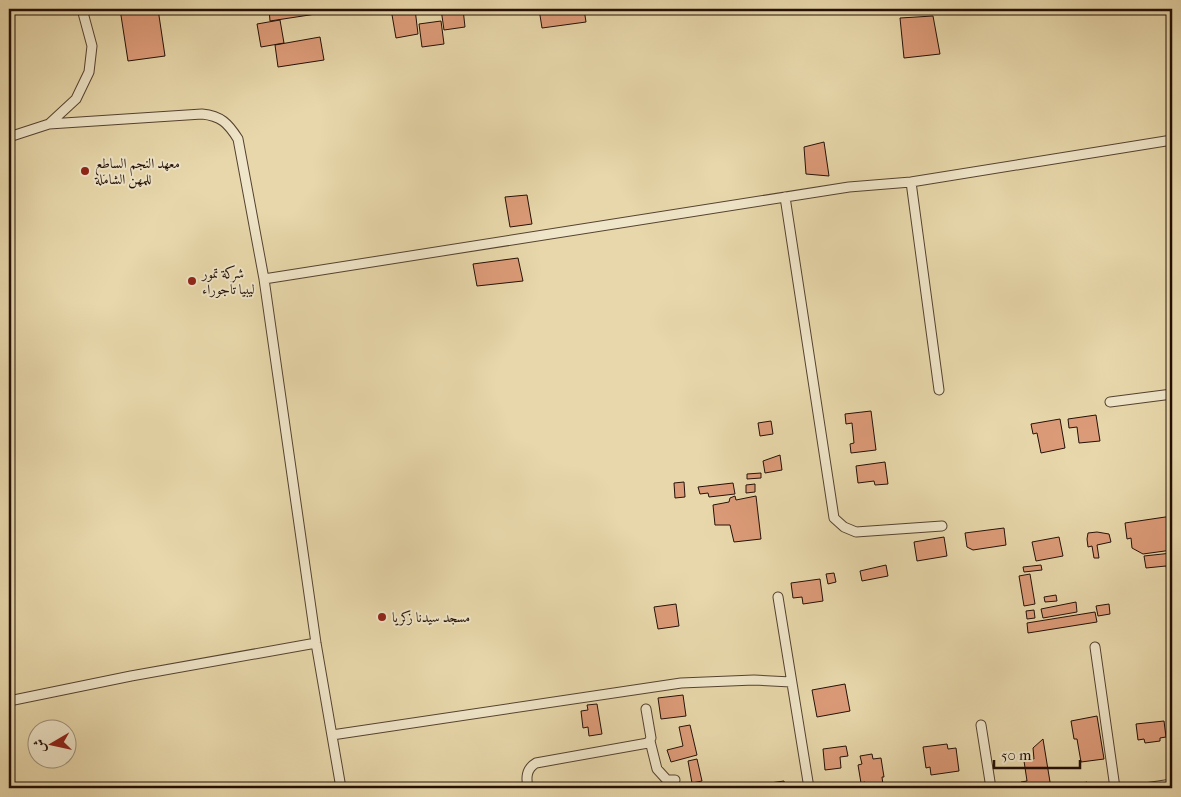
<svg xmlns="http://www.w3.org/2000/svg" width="1181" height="797" font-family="'IM FELL French Canon',Amiri,serif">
  <rect width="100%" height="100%" fill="#e7d7aa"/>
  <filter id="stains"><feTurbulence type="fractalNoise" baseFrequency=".004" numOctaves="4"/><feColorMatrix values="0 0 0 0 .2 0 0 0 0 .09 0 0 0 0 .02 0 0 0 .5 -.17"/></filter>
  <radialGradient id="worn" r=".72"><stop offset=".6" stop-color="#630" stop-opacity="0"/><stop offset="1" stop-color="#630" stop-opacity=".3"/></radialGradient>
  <path fill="#dc9b78" stroke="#241007" d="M120 9H158L165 56 128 61Z
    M269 9H316V14L270 21Z
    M391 9H415L418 34 396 38Z
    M441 9H463L465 27 444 30Z
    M539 9H584L586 22 542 28Z
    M933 16 940 54 904 58 900 18Z
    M280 20 284 43 261 47 257 24Z
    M441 21 444 44 422 47 419 24Z
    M320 37 324 60 278 67 275 45Z
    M824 142 829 176 806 174 804 147Z
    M527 195 532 224 510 227 505 197Z
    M518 258 523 281 477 286 473 264Z
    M871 411 876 450 851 453 850 444 854 443 852 423 846 424 845 414Z
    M1096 415 1100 441 1079 443 1077 427 1069 428 1068 419Z
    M1060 419 1065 448 1041 453 1037 433 1033 434 1031 424Z
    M771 421 773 434 760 436 758 423Z
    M780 455 782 470 765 473 763 461Z
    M885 462 888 484 875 485 874 481 858 483 856 466Z
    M761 473V478L747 479V474Z
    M684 482 685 497 675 498 674 483Z
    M733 483 735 494 709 497 708 493 700 494 698 487Z
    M755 484V492L746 493V485Z
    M735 496 736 500 756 496 761 539 734 542 730 525H715L713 505 729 502 730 498Z
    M1172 516V550L1143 554 1132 548 1131 538 1127 539 1125 523Z
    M1004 528 1006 545 973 550 967 547 965 533Z
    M1097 532 1109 534 1111 542 1097 545 1099 558H1094L1092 546 1088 547 1087 539 1088 533Z
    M944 537 947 556 917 561 914 542Z
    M1059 537 1063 556 1036 561 1032 542Z
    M1172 553V574L1171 569 1167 570 1166 566 1146 568 1144 556Z
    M886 565 888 576 862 581 860 571Z
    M1041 565 1042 570 1024 572 1023 567Z
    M834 573 836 582 828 584 826 574Z
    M1030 574 1035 604 1024 606 1019 576Z
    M820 579 823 601 803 604 802 597 793 598 791 583Z
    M1056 595 1057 601 1045 602 1044 597Z
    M1076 602 1077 612 1043 618 1041 609Z
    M676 604 679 626 658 629 654 607Z
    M1109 604 1110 614 1098 616 1096 606Z
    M1034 610 1035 618 1027 619 1026 611Z
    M1095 612 1097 622 1028 633 1027 623Z
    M845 684 850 711 817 717 812 690Z
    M683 695 686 716 661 719 658 698Z
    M597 704 602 734 589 736 588 727 583 728 581 711 588 710 587 705Z
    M1097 716 1104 759 1081 762 1077 739H1074L1071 721Z
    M1164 721 1166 737 1160 738V741L1145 743 1144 739 1138 740 1136 724Z
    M690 725 697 755 671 762 667 750 683 746 679 727Z
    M1043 739 1051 788H1022L1021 782 1027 781 1024 761 1034 759 1033 748Z
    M947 744 948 749 956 748 959 771 931 775 930 767 926 768 923 747Z
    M846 746 848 756 840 757 841 768 825 770 823 749Z
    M872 754 873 759 881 758 884 777H882L883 785 867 787 865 782 861 783 858 765 862 764 860 756Z
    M697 759 702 781 692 783 688 761Z
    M784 781 785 788H756V785Z
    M1087 782 1089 788H1065Z"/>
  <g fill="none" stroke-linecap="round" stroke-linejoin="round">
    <defs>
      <path id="minor" d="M49 124 202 114C221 116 228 123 238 139L264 279 316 643 341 788
        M9 137 49 124 76 99 89 72 92 46 82 9
        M911 182 939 390
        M785 197 834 518 844 527 856 532 942 526
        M264 279 849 187 911 182 1172 140
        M1110 402 1172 394
        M778 597 809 788
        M1095 647 1115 788
        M9 701 131 676 316 643
        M981 725 991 788
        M332 735 681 683 754 680 791 682
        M650 741 657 769 667 780H675
        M528 788C526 778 526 769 536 763L648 743 651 738 646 709
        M1145 788 1172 784"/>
    </defs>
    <use href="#minor" stroke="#554230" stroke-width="11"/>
    <use href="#minor" stroke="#efe5c8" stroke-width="9"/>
  </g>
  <g fill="#8f2418" stroke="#efe5c8" stroke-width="2">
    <circle cx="85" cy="171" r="5"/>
    <circle cx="192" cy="281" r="5"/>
    <circle cx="382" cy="617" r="5"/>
  </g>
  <g text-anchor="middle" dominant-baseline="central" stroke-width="4" stroke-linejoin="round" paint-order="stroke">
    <g font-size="14" fill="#241007" stroke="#efe5c8" text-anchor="start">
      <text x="95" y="163">معهد النجم الساطع<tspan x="95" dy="16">للمهن الشاملة</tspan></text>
      <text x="202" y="273">شركة تمور<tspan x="202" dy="16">ليبيا تاجوراء</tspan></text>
      <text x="392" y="617">مسجد سيدنا زكريا</text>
    </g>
  </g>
  <rect width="1181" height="797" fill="none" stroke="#e7d7aa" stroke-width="30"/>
  <rect x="10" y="10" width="1161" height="777" fill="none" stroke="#241007" stroke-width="2.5"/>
  <rect x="15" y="15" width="1151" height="767" fill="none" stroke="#241007"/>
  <g transform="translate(52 744) rotate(261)"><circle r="24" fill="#efe5c8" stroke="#9e907b"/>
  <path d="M0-4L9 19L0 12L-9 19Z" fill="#8f2418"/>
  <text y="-8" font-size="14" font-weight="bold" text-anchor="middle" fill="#241007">ش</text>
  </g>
  <path d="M994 760v8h86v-8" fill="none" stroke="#241007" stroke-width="2.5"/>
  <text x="1001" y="760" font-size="15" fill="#241007" stroke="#efe5c8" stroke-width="4" paint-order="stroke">50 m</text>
  <rect width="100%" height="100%" filter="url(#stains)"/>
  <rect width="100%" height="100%" fill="url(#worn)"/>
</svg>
